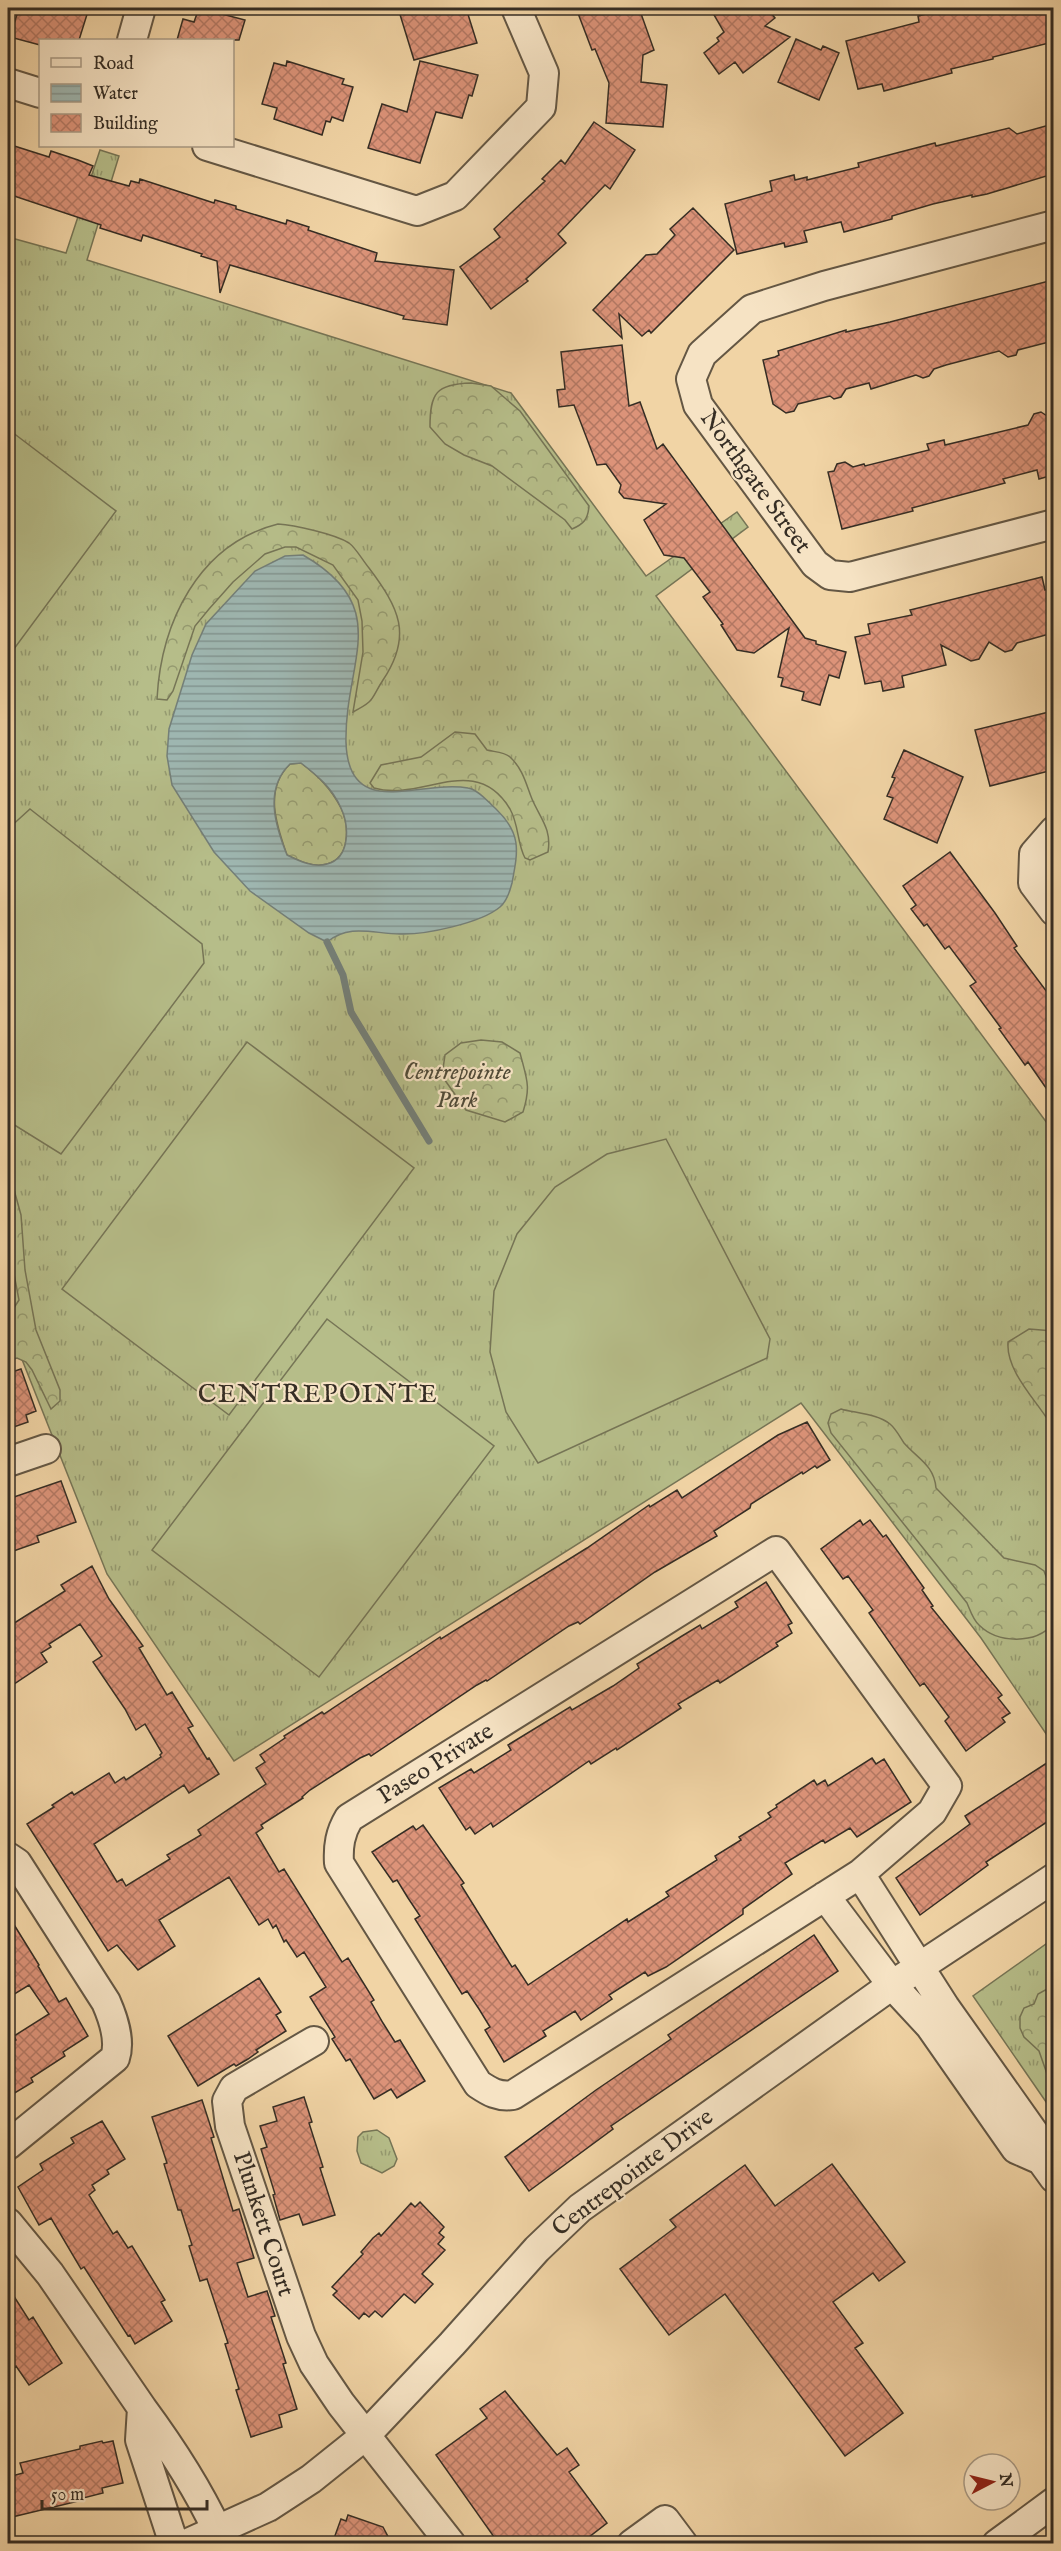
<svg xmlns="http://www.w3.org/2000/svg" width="1061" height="2551" font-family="'IM FELL English',serif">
  <defs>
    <pattern id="grass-tufts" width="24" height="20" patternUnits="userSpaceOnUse" patternTransform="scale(1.5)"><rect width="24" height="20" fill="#b6bd89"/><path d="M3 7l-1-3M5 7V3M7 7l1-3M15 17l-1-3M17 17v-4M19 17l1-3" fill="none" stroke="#959a70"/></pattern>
    <pattern id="forest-crowns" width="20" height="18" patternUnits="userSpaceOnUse" patternTransform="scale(1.5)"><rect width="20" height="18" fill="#b6bd89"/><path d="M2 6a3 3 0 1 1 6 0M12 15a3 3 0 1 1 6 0" fill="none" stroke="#959a70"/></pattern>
    <pattern id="water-rules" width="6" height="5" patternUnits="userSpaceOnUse" patternTransform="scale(1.5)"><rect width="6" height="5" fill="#9eb6b0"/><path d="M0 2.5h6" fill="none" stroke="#82948f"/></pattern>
    <pattern id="building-cross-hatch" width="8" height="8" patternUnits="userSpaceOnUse" patternTransform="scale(1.5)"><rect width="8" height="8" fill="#dc9379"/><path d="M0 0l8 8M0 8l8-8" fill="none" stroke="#b37863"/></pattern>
  </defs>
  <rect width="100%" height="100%" fill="#f1d4a5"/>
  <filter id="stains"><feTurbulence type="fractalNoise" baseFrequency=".00333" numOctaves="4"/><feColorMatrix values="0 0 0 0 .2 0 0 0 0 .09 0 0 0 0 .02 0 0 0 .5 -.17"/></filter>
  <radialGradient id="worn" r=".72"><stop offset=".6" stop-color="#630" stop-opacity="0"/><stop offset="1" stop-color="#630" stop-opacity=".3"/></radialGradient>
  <path fill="url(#grass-tufts)" stroke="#767556" stroke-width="1.5" d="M100 150 119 156 87 260 511 393 646 576 737 512 748 527 656 596 1053 1131V1744L981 1638 801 1403 234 1761 107 1574 8 1324V237L66 253Z
    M1053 1939V2112L973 1996Z
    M377 2130 389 2138 397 2159 394 2166 382 2173 361 2163 357 2151 358 2137 363 2132Z"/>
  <path fill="url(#forest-crowns)" stroke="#767556" stroke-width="1.5" d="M471 383 491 386 520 411 589 506C588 519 584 524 572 529L565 520 492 466 464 455 445 444 430 427C430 393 436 384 471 383Z
    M278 524C294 525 335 534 349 543 356 548 363 561 369 568 399 608 413 635 383 680 370 700 376 700 353 712L363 652 362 621 358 600 333 565 296 547H285L265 554 233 582 209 609 195 626 173 691 167 700 157 699C161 623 198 544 278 524Z
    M455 732 475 734 487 750C495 752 504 752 510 757 523 769 526 784 532 799 540 818 552 829 548 852L530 860 525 858C517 843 519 825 510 809 475 751 422 802 374 788L370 783 381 765 421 757Z
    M301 763C318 776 331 788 341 808 349 825 351 858 327 864 314 868 299 861 287 855 276 824 264 789 290 764Z
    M481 1040 502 1042 520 1053C527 1080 531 1086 523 1112L505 1122 466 1110 442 1076 445 1055 461 1043Z
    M8 1168 21 1215 25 1270 36 1330 60 1390V1401L51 1409 32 1370 26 1362 17 1358 8 1361V1317L19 1300 8 1243Z
    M1029 1329 1053 1331V1421L1046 1417C1032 1396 1006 1369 1008 1342Z
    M841 1409C855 1413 878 1414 890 1424 896 1429 900 1437 904 1443 918 1459 934 1465 936 1488L1004 1558 1035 1565 1044 1571 1053 1595V1624C1036 1644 998 1644 979 1625 973 1620 970 1610 967 1603L831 1433 828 1423 831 1414Z
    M1047 1989 1053 1991V2018L1049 2034 1053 2044V2091L1039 2051 1024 2037 1020 2028V2017L1024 2008 1034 2004 1038 1994Z"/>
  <path fill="#b6bd89" stroke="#767556" stroke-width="1.5" d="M8 429 116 511 8 657Z
    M30 809 202 944 204 963 61 1154 8 1121V829Z
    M247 1042 414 1168 229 1415 62 1289Z
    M666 1139 770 1339 767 1358 538 1463 506 1412 490 1352 494 1291 517 1234 555 1187 607 1154Z
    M327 1319 494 1446 319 1677 152 1550Z"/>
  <path fill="url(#water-rules)" stroke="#747f78" stroke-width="1.5" fill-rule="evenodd" d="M303 555C395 608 344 661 346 743 349 822 420 779 468 788 478 789 489 803 496 809 522 834 518 851 512 883 510 891 506 902 500 907 481 923 425 935 400 934 374 934 350 923 327 942L309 933 250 891 214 852 172 785 167 756 169 729 192 655 206 624 255 571 285 556ZM301 763C318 776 332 788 341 808 349 825 351 858 327 864 314 868 299 861 287 855 275 825 264 789 290 764Z"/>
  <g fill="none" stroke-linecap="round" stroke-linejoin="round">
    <path stroke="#747f78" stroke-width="7" d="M327 942 343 975 351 1012 429 1141"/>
  </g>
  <path fill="url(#building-cross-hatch)" stroke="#352d24" stroke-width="1.5" d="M19 8H89L79 40H40V45L10 37Z
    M199 8 245 20 239 40H177L183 19 194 22Z
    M398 8H466L477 43 414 60Z
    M576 8H639L654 50 643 55 641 82 667 85 663 127 606 123 609 83 595 49 592 50Z
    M710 8H767L775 18 765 26 790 37 743 73 735 62 719 74 704 53 719 41 717 38 724 32Z
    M952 8H1053V42L993 57V59L951 69 952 73 884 91 882 84 858 89 846 41 919 22 918 16Z
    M796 39 821 50 823 46 839 53 819 100 778 82Z
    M287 61 344 79 342 84 353 87 343 121 332 117 330 122 326 121 322 135 274 119 277 108 262 104 274 63 286 66Z
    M420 61 478 75 472 96 469 95 462 118 436 112 420 163 368 148 382 104 407 112Z
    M594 122 635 150 610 189 605 185 558 234 566 243 526 279 528 281 491 309 460 267 500 237 494 229 545 181 542 179 561 160 565 164Z
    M1053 124V174L987 194 972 197V195L933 204 892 216V219L844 232 841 222 804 231 807 242 785 247 784 243 737 254 725 204 772 191 770 181 794 175 795 180 807 177V180L859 167 858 163 935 143 936 146 1009 128 1017 134Z
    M8 144 49 157 51 151 78 160 93 166 89 175 129 186 131 181 139 183 140 179 214 203 215 200 236 206V209L286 224 287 220 309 227 308 230 377 253 375 261 454 270 447 325 403 319 404 316 230 265 220 293 217 261 201 256 202 254 143 235 141 241 100 228 101 225 8 194Z
    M693 208 734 250 651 333 649 330 642 336 619 314 622 338 593 310 646 255 657 254 675 235 670 229Z
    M1053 280V341L1018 350 1016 355 1008 357 999 351 946 365 934 369 929 376 923 378 916 375 871 389 869 383 846 389 841 397 834 399 830 396 798 404 794 411 786 413 773 404 763 360 775 357 779 355 778 351 846 330V332L890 322Z
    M622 345 629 406 640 402 657 449 663 444 805 638 816 641V644L846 652 839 678 829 675 820 705 802 700 804 692 781 686 783 678 778 677 789 628 754 653 737 650 721 625 723 624 703 597 710 592 684 558 664 555 644 520 666 504 624 498 619 492 621 485 606 464 597 465 574 405 559 407 557 390 565 389 561 352Z
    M1041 412 1053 420V475L1039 479 1037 470 1003 479 1005 483 912 508 913 511 842 529 828 472 834 471 837 464 845 462 853 467 864 464 865 466 929 450 927 444 944 440 945 445 1028 425 1034 414Z
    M1042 577 1045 590 1053 587V633L1017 643 1012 650 1005 652 989 642 979 659 971 661 941 645 946 665 902 676 904 687 883 691 881 681 865 684 855 637 870 634 868 624 912 615 910 610Z
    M1049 712 1050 717 1053 716V770L990 786 975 730Z
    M904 750 963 777 937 843 884 819 893 798 887 796 895 778 892 777Z
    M950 852 995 913 1017 946 1014 948 1053 1000V1098L1028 1062 1025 1065 999 1029 1001 1028 970 986 976 982 949 946 945 949 927 924 924 926 911 909 916 905 903 886Z
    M8 1369H11L12 1372 21 1369 36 1411 26 1415 28 1422 8 1429Z
    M807 1422 830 1460 817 1468 815 1466 803 1474 802 1472 751 1504 750 1508 714 1531 717 1536 655 1572 580 1624 578 1622 569 1626 487 1681 486 1680 477 1685 371 1756 369 1754 360 1758 310 1790 302 1797 303 1798 261 1825 263 1828 256 1833 279 1872 284 1869 342 1962 348 1958 374 2000 371 2002 383 2023 395 2042 400 2040 425 2081 397 2098 391 2089 374 2099 350 2059 346 2061 332 2039 335 2037 310 1997 326 1987 304 1952 297 1957 286 1940 284 1942 276 1925 273 1928 268 1919 259 1925 229 1877 159 1920 175 1946 138 1970 117 1945 108 1951 27 1824 54 1807 52 1805 72 1792 74 1795 109 1773 115 1783 124 1777 126 1780 161 1757 160 1755 162 1753 145 1724 136 1730 125 1709 93 1662 102 1656 80 1624 49 1644 51 1647 41 1653 47 1662 8 1688V1627L65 1591 61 1585 92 1566 109 1599 143 1646 139 1648 167 1695 172 1692 193 1726 188 1728 207 1759 209 1758 219 1774 189 1793 184 1785 94 1844 117 1882 122 1879 126 1886 170 1859 167 1855 201 1835 198 1830 266 1784 256 1768 265 1762 260 1755 285 1738 284 1736 322 1712 324 1714 440 1637 441 1639 587 1548 649 1505 650 1507 677 1490 682 1498 778 1435Z
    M61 1481 76 1522 37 1536 39 1542 8 1553V1499Z
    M860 1520 863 1525 870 1520 883 1537 886 1535 924 1588 922 1590 933 1606 931 1607 1002 1695 998 1698 1010 1713 1002 1718 1005 1722 966 1751 945 1721 949 1717 924 1683 920 1686 869 1613 873 1610 848 1576 843 1579 821 1549Z
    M766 1582 792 1623 788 1625 792 1633 776 1643 778 1646 720 1683 718 1680 678 1704 681 1708 617 1750 616 1748 591 1764 589 1761 493 1827 491 1823 475 1834 470 1827 466 1830 439 1788 471 1769 474 1773 511 1750 508 1745 570 1707 572 1710 613 1686 639 1668 637 1664 682 1636 700 1625 702 1629 738 1607 735 1602Z
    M872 1758 876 1764 884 1759 911 1802 857 1837 850 1828 825 1843 823 1840 785 1863 792 1874 743 1909V1914L666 1967 648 1976 645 1972 609 1995 612 1999 581 2020 575 2011 543 2031 546 2036 504 2062 485 2030 490 2027 479 2009 467 1991 462 1994 415 1919 420 1916 408 1898 397 1880 393 1882 372 1852 413 1826 416 1830 423 1825 464 1883 461 1885 512 1967 515 1965 528 1985 627 1919 628 1922 669 1896 666 1892 717 1860 715 1856 741 1840 739 1837 771 1817 768 1813 777 1807 776 1805 814 1780 817 1785 825 1780 828 1786Z
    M1053 1759V1818L986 1862 988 1865 920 1915 896 1878 970 1824 965 1816Z
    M8 1915 39 1965 38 1966 59 2002 66 1998 88 2036 63 2052 65 2056 31 2078 33 2082 8 2097V2045L16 2040 14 2036 49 2014 29 1985 8 1998Z
    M814 1935 838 1971 611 2126 613 2129 529 2191 505 2157 596 2090 671 2039 668 2035Z
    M259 1978 281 2012 276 2015 286 2031 256 2050 258 2052 248 2059 236 2066 234 2064 198 2086 168 2036Z
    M304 2097 312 2122 309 2123 323 2167 320 2168 335 2215 303 2225 299 2214 280 2220 273 2195 275 2194 261 2149 267 2147 260 2126 277 2121 273 2107Z
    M202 2100 214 2137 211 2138 233 2211 239 2209 254 2258 237 2263 248 2297 267 2291 275 2316 271 2317 286 2363 283 2364 297 2409 279 2415 282 2427 251 2437 236 2390 239 2389 225 2344 228 2343 207 2279 200 2281 189 2246 192 2245 181 2210H178L164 2164 167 2163 152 2117Z
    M102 2121 125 2159 107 2170 109 2174 92 2185 95 2190 89 2195 113 2234 117 2231 128 2248 132 2246 165 2300 161 2302 172 2321 135 2344 130 2335 128 2336 84 2267 81 2269 51 2218 39 2225 18 2187 43 2170 40 2164 74 2143 71 2138Z
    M832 2164 905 2262 879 2281 873 2273 833 2302 863 2343 855 2348 903 2413 845 2456 725 2294 669 2335 620 2269 676 2227 670 2220 745 2165 775 2206Z
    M420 2202 444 2227 439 2233 444 2237 438 2244 445 2250 422 2274 433 2284 415 2303 404 2294 382 2317 375 2311 369 2317 364 2313 359 2319 333 2295 337 2291 332 2287 363 2254 361 2252 373 2238 379 2233 381 2236 411 2203 415 2207Z
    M8 2287 29 2320 33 2317 62 2363 29 2385 16 2366 8 2371Z
    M505 2391 557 2455 567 2448 579 2465 569 2472 607 2523 580 2544H499L436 2455 487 2418 480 2409Z
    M102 2441 103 2443 113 2441 123 2483 102 2488 103 2493 83 2498V2500L8 2518V2481L13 2479 12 2476 23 2473 20 2463 80 2449V2446Z
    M348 2515 383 2527 392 2544H332L341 2519 346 2521Z"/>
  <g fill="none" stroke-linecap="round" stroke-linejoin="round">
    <defs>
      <path id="minor" d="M132 40 141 8
        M8 83 40 93
        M207 146 417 211 455 196 541 107 544 73 516 8
        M1054 225 824 286 752 309 702 354 691 379 698 405 815 564 830 575 850 577 1054 524
        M1054 831 1034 854 1033 883 1054 911
        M8 1462 46 1449
        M776 1551 947 1786 932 1812 860 1874 513 2095C498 2097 490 2092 478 2084L339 1863C338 1846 340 1833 349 1818Z
        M8 1857 17 1863 106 2002C113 2018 121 2040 115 2058L8 2145
        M860 1874 945 2007 1037 2137 1041 2160 1054 2178
        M825 1896 892 1985 930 2026 1016 2149 1041 2160
        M314 2041 234 2088 227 2101 230 2126 301 2336 314 2364 341 2404 451 2544
        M8 2223 50 2274 142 2408
        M174 2544 140 2440 142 2408C170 2446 197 2487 217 2530
        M186 2544 268 2507 311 2479 366 2435 452 2344 537 2249 580 2208 892 1985 1054 1878
        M632 2544 665 2520 683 2544
        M997 2544 1054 2502"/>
    </defs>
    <use href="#minor" stroke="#645744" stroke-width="32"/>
    <use href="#minor" stroke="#f6e3c4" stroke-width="28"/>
  </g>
  <g text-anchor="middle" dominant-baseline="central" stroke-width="4.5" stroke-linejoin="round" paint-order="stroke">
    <g font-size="24" fill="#352d24" stroke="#f6e3c4">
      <text transform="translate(755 482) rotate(54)">Northgate Street</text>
      <text transform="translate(436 1764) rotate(-32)">Paseo Private</text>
      <text transform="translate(633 2173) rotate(-37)">Centrepointe Drive</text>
      <text transform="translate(263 2224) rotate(72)">Plunkett Court</text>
    </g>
    <g font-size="24" font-style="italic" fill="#4f4a38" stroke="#f6e3c4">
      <text x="457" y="1072">Centrepointe<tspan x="457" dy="28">Park</tspan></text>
    </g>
    <g font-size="26" letter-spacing="1.5" fill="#352d24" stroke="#f6e3c4">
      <text x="318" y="1394">CENTREPOINTE</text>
    </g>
  </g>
  <rect width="1061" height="2551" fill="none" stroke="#f1d4a5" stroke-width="30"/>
  <rect x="9" y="9" width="1043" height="2533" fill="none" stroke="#352d24" stroke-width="3"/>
  <rect x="15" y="15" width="1031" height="2521" fill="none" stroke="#352d24" stroke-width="1.5"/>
  <rect x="39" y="39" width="195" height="108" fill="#f6e3c4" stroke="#a99a84" stroke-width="1.5"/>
  <rect x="51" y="58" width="30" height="9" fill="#f6e3c4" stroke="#a99a84" stroke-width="1.5"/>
  <text x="93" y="69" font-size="18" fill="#352d24">Road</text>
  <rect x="51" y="84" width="30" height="18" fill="url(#water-rules)" stroke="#a99a84" stroke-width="1.5"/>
  <text x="93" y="99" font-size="18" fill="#352d24">Water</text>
  <rect x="51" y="114" width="30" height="18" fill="url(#building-cross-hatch)" stroke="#a99a84" stroke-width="1.5"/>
  <text x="93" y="129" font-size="18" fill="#352d24">Building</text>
  <g transform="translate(992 2482) rotate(83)"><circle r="28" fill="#f6e3c4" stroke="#a99a84" stroke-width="1.5"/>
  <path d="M0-4.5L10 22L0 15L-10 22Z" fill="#8f2418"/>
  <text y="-9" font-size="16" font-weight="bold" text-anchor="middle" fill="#352d24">N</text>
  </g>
  <path d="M42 2500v9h165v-9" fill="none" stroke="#352d24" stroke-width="3"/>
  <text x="51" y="2500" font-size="18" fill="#352d24" stroke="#f6e3c4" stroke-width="4.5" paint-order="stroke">50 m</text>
  <rect width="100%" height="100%" filter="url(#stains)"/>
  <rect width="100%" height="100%" fill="url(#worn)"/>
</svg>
